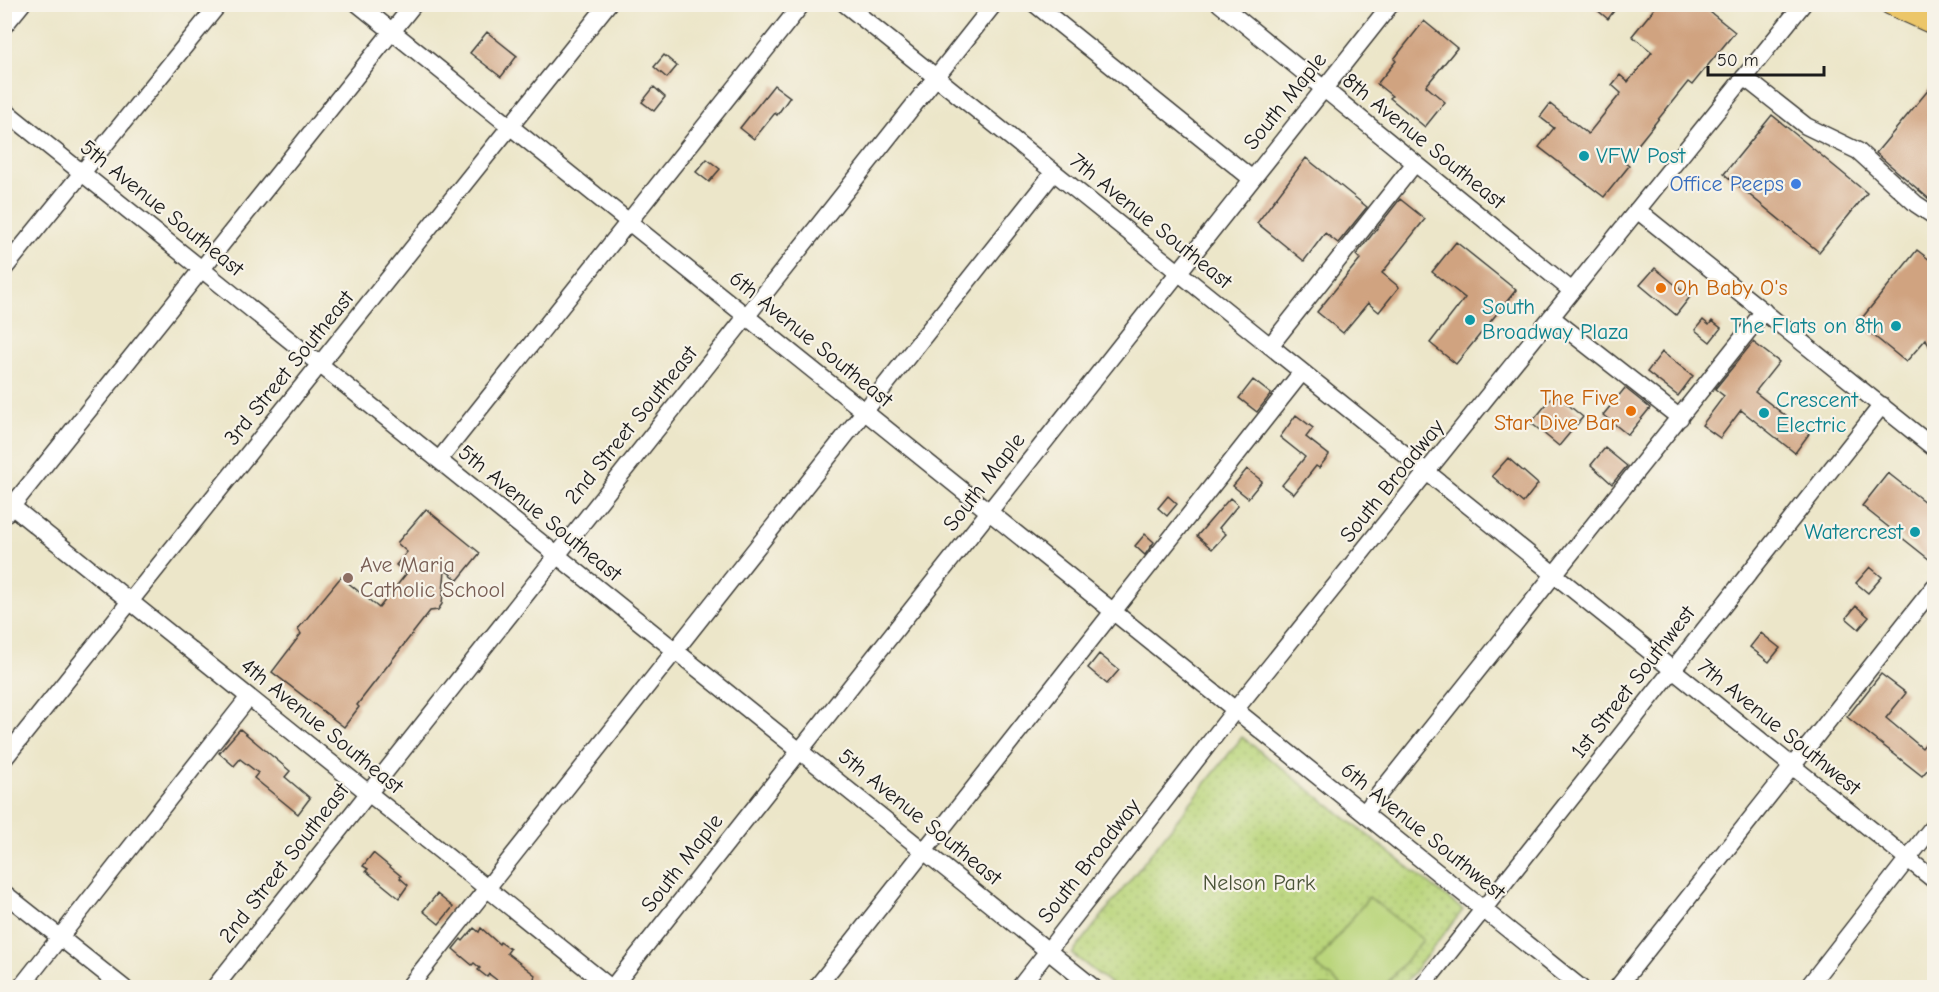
<svg xmlns="http://www.w3.org/2000/svg" width="1939" height="992" font-family="'Comic Neue',sans-serif">
  <defs>
    <pattern id="park-dots" width="8" height="8" patternUnits="userSpaceOnUse" patternTransform="scale(1.5)"><rect width="8" height="8" fill="#bad57b"/><path d="M2 2h.1M6 6h.1" fill="none" stroke="#9fb66a" stroke-width="1.8" stroke-linecap="round"/></pattern>
  </defs>
  <rect width="100%" height="100%" fill="#f7f3e8"/>
  <filter id="ink" filterUnits="userSpaceOnUse"><feTurbulence type="fractalNoise" baseFrequency=".0167" numOctaves="2"/><feDisplacementMap in="SourceGraphic" scale="12" xChannelSelector="R" yChannelSelector="G"/><feConvolveMatrix kernelMatrix="1 2 1 2 8 2 1 2 1" color-interpolation-filters="sRGB"/></filter>
  <filter id="wash" filterUnits="userSpaceOnUse"><feTurbulence type="fractalNoise" baseFrequency=".008" numOctaves="4" result="noise"/><feDisplacementMap in="SourceGraphic" scale="24" xChannelSelector="R" yChannelSelector="G"/><feGaussianBlur stdDeviation="1.35" result="paint"/><feColorMatrix in="noise" values="0 0 0 0 0 0 0 0 0 0 0 0 0 0 0 0 0 1.4 0 .05"/><feComposite in="paint" operator="in"/></filter>
  <g filter="url(#wash)">
    <rect width="100%" height="100%" fill="#ece6c9"/>
    <path fill="url(#park-dots)" stroke="#6b784c" stroke-width="1.5" d="M1242 737 1463 910 1402 987H1115L1072 954Z"/>
    <path fill="#bad57b" stroke="#6b784c" stroke-width="1.5" d="M1369 897 1423 940 1384 987H1343L1315 965Z"/>
    <g id="blocks">
      <path fill="#d0a380" d="M1590 4H1619L1608 19Z
        M1658 4H1700L1735 32 1692 85 1688 82 1624 162 1629 166 1604 197 1539 147 1554 128 1540 117 1550 104 1588 134 1621 93 1612 85 1620 75 1628 82 1652 52 1632 36Z
        M1424 21 1457 48 1426 86 1445 102 1425 127 1390 98 1392 96 1377 84 1396 61 1394 59Z
        M487 32 517 56 501 77 470 53Z
        M664 55 677 66 667 78 654 67Z
        M1935 82V204L1876 153Z
        M774 85 790 97 777 115 775 113 754 139 740 128Z
        M654 87 665 97 654 111 642 102Z
        M1772 115 1867 193 1819 252 1724 174Z
        M1306 158 1367 207 1338 243 1325 233 1304 261 1257 223Z
        M707 159 720 169 709 182 696 172Z
        M1400 199 1425 219 1382 273 1399 287 1379 312 1368 303 1343 333 1317 312 1360 259 1356 255Z
        M1456 242 1516 290 1456 364 1430 343 1465 298 1432 272Z
        M1917 250 1935 264V359L1926 339 1906 362 1858 323Z
        M1655 268 1690 297 1676 315 1640 285Z
        M1703 320 1709 325 1712 321 1721 328 1710 342 1695 330Z
        M1753 342 1779 362 1755 392 1809 434 1795 453 1741 410 1720 438 1702 425 1724 396 1715 389Z
        M1662 352 1693 376 1678 396 1647 372Z
        M1253 380 1271 394 1257 412 1239 398Z
        M1625 388 1650 408 1628 435 1603 415Z
        M1555 394 1583 417 1559 446 1531 423Z
        M1296 415 1313 428 1306 437 1329 455 1319 468 1316 466 1294 494 1282 485 1305 457 1280 437Z
        M1605 448 1627 466 1612 484 1591 465Z
        M1508 458 1538 484 1523 503 1492 476Z
        M1247 469 1262 481 1248 498 1233 486Z
        M1888 473 1935 510V564L1862 506Z
        M1168 496 1177 504 1167 516 1158 508Z
        M1230 498 1238 505 1219 528 1226 534 1212 549 1197 536Z
        M426 509 480 553 458 580 445 570 442 604 438 610 430 611 357 705 359 707 344 727 272 672 301 634 298 629 341 577 379 608 406 574 396 565 407 552 397 543Z
        M1145 534 1154 542 1145 555 1135 546Z
        M1870 567 1882 577 1868 593 1856 583Z
        M1856 606 1869 617 1859 629 1846 618Z
        M1761 633 1780 648 1769 662 1750 647Z
        M1099 654 1119 670 1107 684 1088 668Z
        M1881 674 1906 693 1886 718 1922 748 1935 732V761L1922 776 1847 717Z
        M240 729 290 771 285 777 310 798 298 814 254 778 258 773 240 759 234 766 219 753Z
        M373 853 401 876 400 878 408 885 399 898 366 871 368 869 363 866Z
        M437 894 453 907 439 924 423 911Z
        M474 928 479 932 481 928 499 944 500 942 510 949 507 953 535 975 534 979 545 987H506L489 974 487 977 478 970 480 968 474 963 472 965 453 949 461 939 463 941Z"/>
    </g>
  </g>
  <g filter="url(#ink)">
    <use href="#blocks" fill-opacity="0" stroke="#3b3a36" stroke-width="1.5"/>
    <g fill="none" stroke-linecap="round" stroke-linejoin="round">
      <defs>
        <path id="minor" d="M358 4 1581 988
          M845 4 1934 880
          M1035 4 1252 179
          M1220 4 1572 291
          M4 26 22 4
          M1744 77 1806 126 1858 151 1916 204 1934 216
          M4 110 1094 988
          M1637 210 1934 448
          M4 269 219 4
          M1551 317 1680 418
          M1270 346 1415 163
          M439 460 802 4
          M4 500 611 988
          M4 516 414 4
          M4 759 608 4
          M1364 813 1764 311
          M4 893 124 988
          M20 988 249 697
          M214 988 994 4
          M408 988 1054 172
          M612 988 1391 4
          M816 988 1302 372
          M1019 988 1235 710 1803 4
          M1421 988 1882 405
          M1617 988 1934 587
          M1807 988 1934 825"/>
        <path id="major" d="M1890 4 1934 24"/>
      </defs>
      <use href="#minor" stroke="#3b3a36" stroke-width="19"/>
      <use href="#major" stroke="#3b3a36" stroke-width="23"/>
      <use href="#minor" stroke="#fff" stroke-width="16"/>
      <use href="#major" stroke="#ecc669" stroke-width="21"/>
    </g>
  </g>
  <g fill="#0f9aa8" stroke="#f7f3e8" stroke-width="2">
    <circle cx="1584" cy="156" r="6"/>
    <circle cx="1470" cy="320" r="6"/>
    <circle cx="1896" cy="326" r="6"/>
    <circle cx="1764" cy="413" r="6"/>
    <circle cx="1915" cy="532" r="6"/>
  </g>
  <circle fill="#3f7fe0" stroke="#f7f3e8" stroke-width="2" cx="1796" cy="184" r="6"/>
  <g fill="#e8710a" stroke="#f7f3e8" stroke-width="2">
    <circle cx="1661" cy="288" r="6"/>
    <circle cx="1631" cy="411" r="6"/>
  </g>
  <circle fill="#8d6e63" stroke="#f7f3e8" stroke-width="2" cx="348" cy="578" r="6"/>
  <g text-anchor="middle" dominant-baseline="central" stroke-width="4.5" stroke-linejoin="round" paint-order="stroke">
    <g font-size="22" fill="#1c1c1c" stroke="#f7f3e8">
      <text transform="translate(1285 101) rotate(-51)">South Maple</text>
      <text transform="translate(1424 141) rotate(39)">8th Avenue Southeast</text>
      <text transform="translate(162 208) rotate(39)">5th Avenue Southeast</text>
      <text transform="translate(1151 221) rotate(39)">7th Avenue Southeast</text>
      <text transform="translate(811 339) rotate(39)">6th Avenue Southeast</text>
      <text transform="translate(289 368) rotate(-51)">3rd Street Southeast</text>
      <text transform="translate(631 425) rotate(-51)">2nd Street Southeast</text>
      <text transform="translate(1392 481) rotate(-51)">South Broadway</text>
      <text transform="translate(984 482) rotate(-52)">South Maple</text>
      <text transform="translate(540 513) rotate(39)">5th Avenue Southeast</text>
      <text transform="translate(1633 682) rotate(-52)">1st Street Southwest</text>
      <text transform="translate(322 726) rotate(39)">4th Avenue Southeast</text>
      <text transform="translate(1779 727) rotate(39)">7th Avenue Southwest</text>
      <text transform="translate(920 817) rotate(39)">5th Avenue Southeast</text>
      <text transform="translate(1423 831) rotate(39)">6th Avenue Southwest</text>
      <text transform="translate(1089 861) rotate(-52)">South Broadway</text>
      <text transform="translate(284 863) rotate(-52)">2nd Street Southeast</text>
      <text transform="translate(682 863) rotate(-52)">South Maple</text>
    </g>
    <g font-size="22" fill="#0d838f" stroke="#f7f3e8" text-anchor="start">
      <text x="1596" y="156">VFW Post</text>
      <text x="1482" y="307">South<tspan x="1482" dy="25">Broadway Plaza</tspan></text>
      <text x="1884" y="326" text-anchor="end">The Flats on 8th</text>
      <text x="1776" y="400">Crescent<tspan x="1776" dy="25">Electric</tspan></text>
      <text x="1903" y="532" text-anchor="end">Watercrest</text>
    </g>
    <g font-size="22" fill="#366cbe" stroke="#f7f3e8" text-anchor="end">
      <text x="1784" y="184">Office Peeps</text>
    </g>
    <g font-size="22" fill="#c56008" stroke="#f7f3e8" text-anchor="start">
      <text x="1673" y="288">Oh Baby O's</text>
      <text x="1619" y="398" text-anchor="end">The Five<tspan x="1619" dy="25">Star Dive Bar</tspan></text>
    </g>
    <g font-size="22" fill="#785e54" stroke="#f7f3e8" text-anchor="start">
      <text x="360" y="565">Ave Maria<tspan x="360" dy="25">Catholic School</tspan></text>
    </g>
    <g font-size="22" fill="#4b5438" stroke="#f7f3e8">
      <text x="1259" y="883">Nelson Park</text>
    </g>
  </g>
  <rect width="1939" height="992" fill="none" stroke="#f7f3e8" stroke-width="24"/>
  <path d="M1708 66v9h116v-9" fill="none" stroke="#1c1c1c" stroke-width="3"/>
  <text x="1717" y="66" font-size="18" fill="#1c1c1c" stroke="#f7f3e8" stroke-width="4.5" paint-order="stroke">50 m</text>
</svg>
